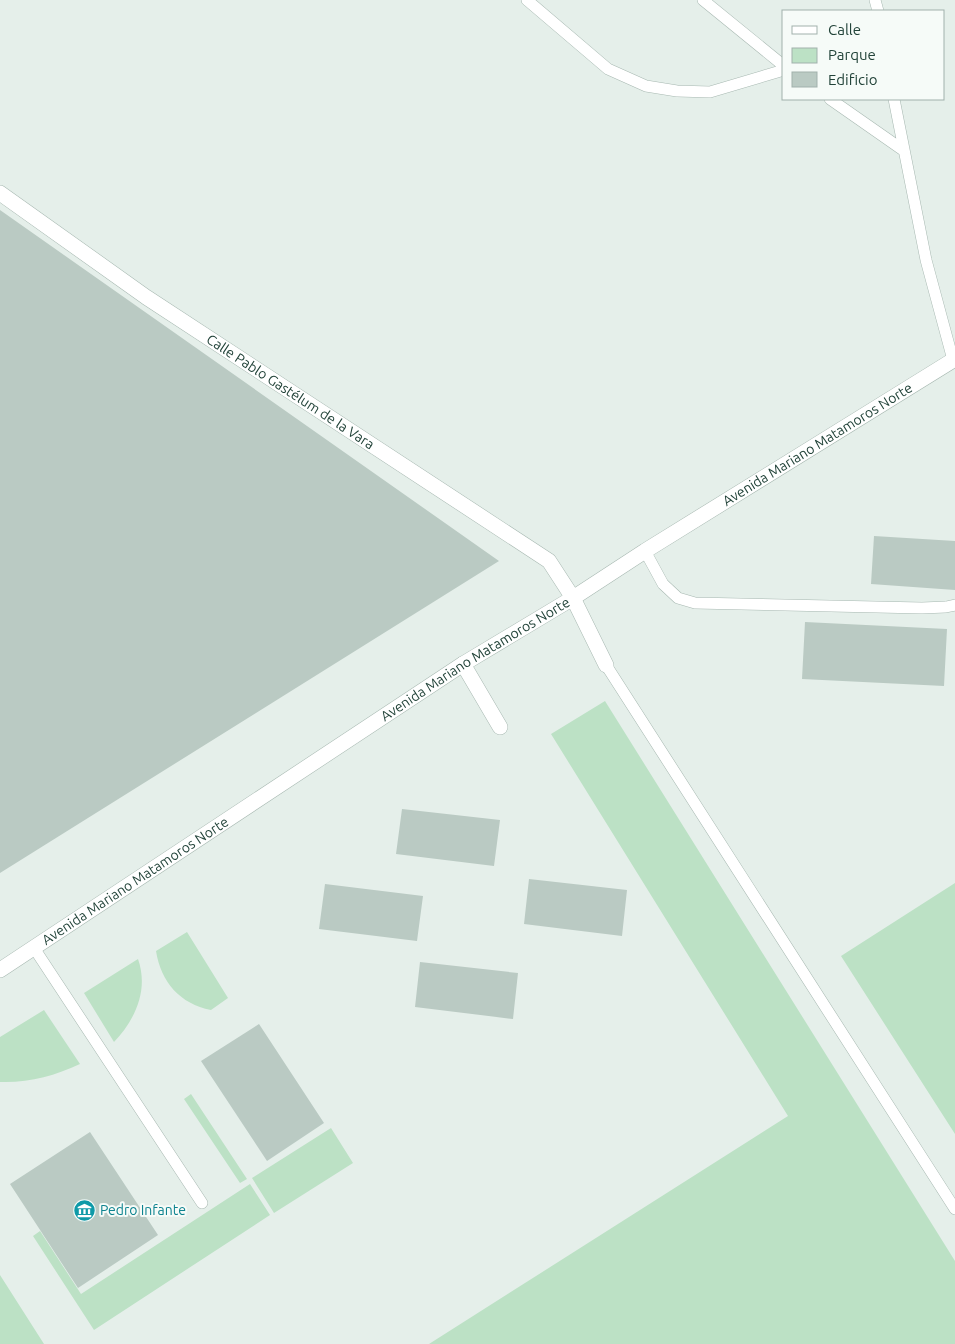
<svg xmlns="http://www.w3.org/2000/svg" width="955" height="1344" font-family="Ubuntu,sans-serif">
  <rect width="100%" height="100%" fill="#e5efea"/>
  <path fill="#bce1c5" d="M605 701 955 1261V1344H429L788 1116 551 734Z
    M955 883V1134L841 956Z
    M187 932 228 998 211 1010C180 1004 161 982 156 951Z
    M138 959C149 990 135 1020 114 1042L84 993Z
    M44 1010 80 1064C54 1076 29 1083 0 1082V1037Z
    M191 1094 247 1179 240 1183 184 1099Z
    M331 1128 353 1163 274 1213 252 1178Z
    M250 1184 270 1215 94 1330 33 1236 40 1231 81 1294Z
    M0 1275 44 1344H0Z"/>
  <path fill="#bacac3" d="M0 210 499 561 0 873Z
    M874 536 955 541V590L871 584Z
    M805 622 947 629 944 686 802 679Z
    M402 809 500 820 494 866 396 854Z
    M529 879 627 890 622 936 524 924Z
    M325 884 423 896 417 941 319 929Z
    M420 962 518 973 513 1019 415 1007Z
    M259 1024 324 1123 267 1161 201 1061Z
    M90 1132 158 1235 78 1288 10 1184Z"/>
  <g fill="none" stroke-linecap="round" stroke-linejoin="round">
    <defs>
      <path id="service" d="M527 0 608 69 646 86 677 91 710 92 784 70
        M703 0 784 66
        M875 0 878 11
        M830 99 903 150
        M894 99 926 260 953 360
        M645 551 663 584 678 598 695 603 922 608 946 607 955 605
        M606 665 955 1209
        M34 948 202 1203"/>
      <g id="minor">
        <path id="s1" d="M0 193 146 297 549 561 573 598 606 665"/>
        <path d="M463 664 500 727"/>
        <path id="s2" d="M0 970 463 664 573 598 645 551 955 359"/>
      </g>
    </defs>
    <use href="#service" stroke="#a7b8b1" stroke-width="12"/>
    <use href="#minor" stroke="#a7b8b1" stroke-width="16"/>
    <use href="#service" stroke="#fff" stroke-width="11"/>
    <use href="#minor" stroke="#fff" stroke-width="15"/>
  </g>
  <defs>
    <symbol id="museum-disc" viewBox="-11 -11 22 22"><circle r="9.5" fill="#0f9aa8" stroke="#f6fbf8"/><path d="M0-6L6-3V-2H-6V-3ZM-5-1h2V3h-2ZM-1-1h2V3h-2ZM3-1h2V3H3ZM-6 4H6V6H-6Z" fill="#fff"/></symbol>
  </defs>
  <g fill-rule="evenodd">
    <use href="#museum-disc" x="72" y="1198" width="25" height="25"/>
  </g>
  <g text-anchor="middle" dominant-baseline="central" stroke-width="4" stroke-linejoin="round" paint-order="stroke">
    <g font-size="14" fill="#224339" stroke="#f6fbf8">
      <text stroke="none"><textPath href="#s1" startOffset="352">Calle Pablo Gastélum de la Vara</textPath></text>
      <text stroke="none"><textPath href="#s2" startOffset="972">Avenida Mariano Matamoros Norte</textPath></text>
      <text stroke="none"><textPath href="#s2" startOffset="568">Avenida Mariano Matamoros Norte</textPath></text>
      <text stroke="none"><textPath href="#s2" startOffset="162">Avenida Mariano Matamoros Norte</textPath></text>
    </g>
    <g font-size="14" fill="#0d838f" stroke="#f6fbf8" text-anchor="start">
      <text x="100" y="1210">Pedro Infante</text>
    </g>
  </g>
  <rect x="782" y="10" width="162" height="90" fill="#f6fbf8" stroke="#a1b1ac"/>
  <rect x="792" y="26" width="25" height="8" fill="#ffffff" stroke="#a1b1ac"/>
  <text x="828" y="35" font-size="15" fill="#224339">Calle</text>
  <rect x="792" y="48" width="25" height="15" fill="#bce1c5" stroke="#a1b1ac"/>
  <text x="828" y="60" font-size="15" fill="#224339">Parque</text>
  <rect x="792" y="72" width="25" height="15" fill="#bacac3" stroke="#a1b1ac"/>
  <text x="828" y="85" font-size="15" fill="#224339">Edificio</text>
</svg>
